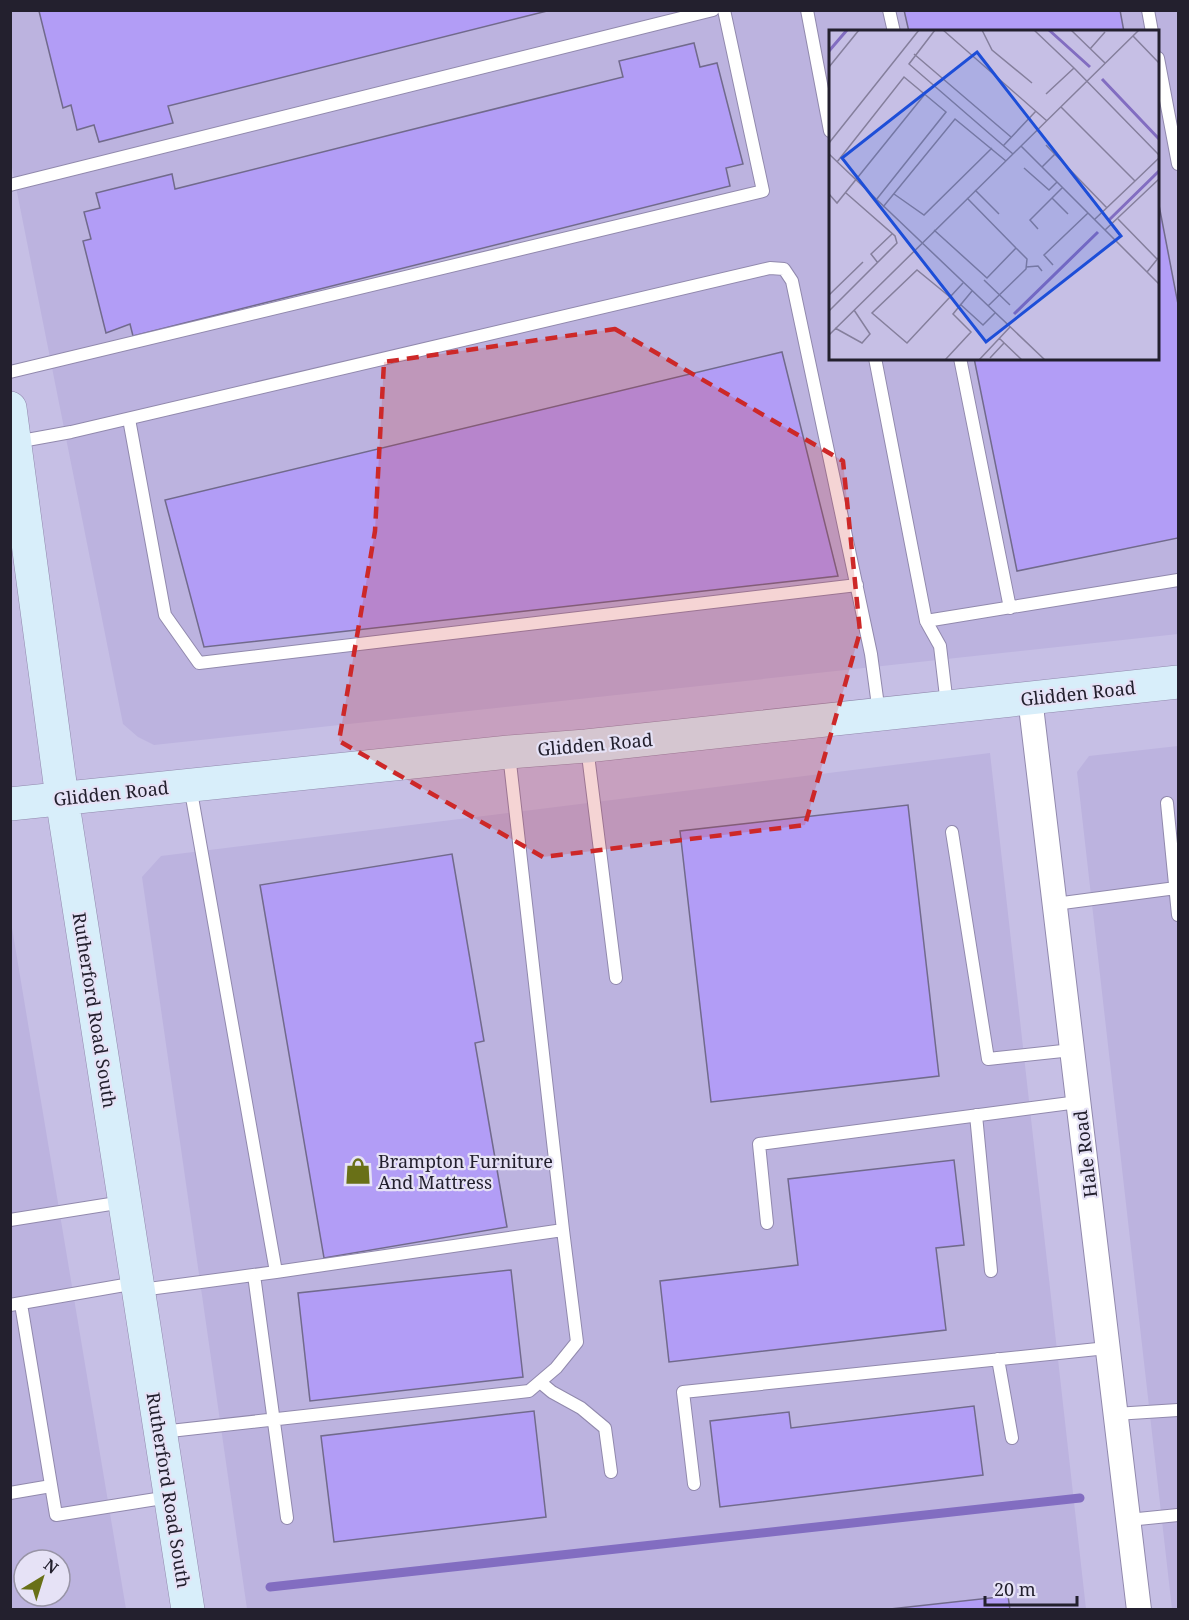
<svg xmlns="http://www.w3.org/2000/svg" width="1189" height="1620" font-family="'Noto Serif',serif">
  <rect width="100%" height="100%" fill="#c6bfe5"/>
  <path fill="#bcb3df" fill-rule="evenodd" d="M10 11H1178V634L154 745 138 737 123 724 11 162ZM830 32H1158V358H830Z
    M1178 746V1609H1172L1077 772 1089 756Z
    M990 753 1086 1609H247L142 877 161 856Z
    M11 922 126 1609H11ZM24 1560H60V1596H24Z"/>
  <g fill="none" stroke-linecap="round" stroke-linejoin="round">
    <path stroke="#826dc1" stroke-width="9" d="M270 1587 1080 1498"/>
  </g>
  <path fill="#b29df6" stroke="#716a8c" stroke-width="1.5" d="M42 10H551L168 106 173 123 99 142 94 125 77 130 71 105 63 108 39 11Z
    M904 10H1120L1124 32H909Z
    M694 43 700 67 717 63 743 164 726 168 730 186 133 336 130 324 106 333 83 241 91 239 84 212 100 208 96 193 172 174 175 189 406 131 623 77 619 61Z
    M1158 200 1178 304V538L1017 571 974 358H1158Z
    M782 352 838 576 204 647 165 500Z
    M908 805 939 1076 711 1102 680 831Z
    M452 854 484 1041 475 1043 507 1227 324 1258 260 885Z
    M954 1160 964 1245 936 1248 946 1330 669 1362 660 1281 798 1265 788 1179Z
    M511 1270 523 1377 310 1401 298 1293Z
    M974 1406 983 1475 720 1507 710 1421 789 1412 791 1428Z
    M534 1411 546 1517 334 1542 321 1436Z
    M1008 1596 1010 1610H881Z"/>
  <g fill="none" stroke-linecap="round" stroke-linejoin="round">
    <defs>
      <path id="lane" d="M807 10 830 131
        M889 10 894 32
        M1148 10 1152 32
        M1158 58 1178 164
        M10 185 713 10
        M875 358 926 621 940 646 947 705
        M960 358 1010 608
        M10 372 763 191 724 10
        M129 419 165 615 199 663 857 585
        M16 442 71 432 770 268 784 269 792 281 871 654 879 713
        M926 621 1178 580
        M587 747 616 978
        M509 754 563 1230
        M1167 803 1178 915
        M952 832 988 1059 1072 1050
        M1055 904 1176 888
        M976 1115 991 1271
        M10 1220 123 1202
        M767 1223 759 1144 1078 1102
        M254 1275 287 1518
        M141 1290 276 1272
        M21 1304 56 1515 169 1497
        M10 1305 136 1283
        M998 1359 1012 1438
        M540 1382 552 1392 581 1408 605 1428 611 1472
        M1115 1414 1178 1410
        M161 1432 529 1391 556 1368 577 1342 563 1230 276 1272 190 786
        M694 1484 683 1392 1107 1348
        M10 1493 51 1486
        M1128 1520 1178 1515"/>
      <path id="street" d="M1030 698 1139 1610"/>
      <path id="secondary" d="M10 408 62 798 188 1610
        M10 804 509 752 586 746 1178 682"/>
    </defs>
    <use href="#lane" stroke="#9189ad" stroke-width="14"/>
    <use href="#street" stroke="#9189ad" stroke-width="26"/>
    <use href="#secondary" stroke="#9189ad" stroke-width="34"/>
    <use href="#lane" stroke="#fff" stroke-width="12"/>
    <use href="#street" stroke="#fff" stroke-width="24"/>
    <use href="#secondary" stroke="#d8eefa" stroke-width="33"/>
  </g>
  <path fill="#cd2828" fill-opacity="0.2" stroke="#cd2828" stroke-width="4.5" stroke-dasharray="12 8" stroke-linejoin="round" d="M615 329 843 461 860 632 805 825 543 857 339 741 375 531 384 362Z"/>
  <defs>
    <symbol id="shop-bare" viewBox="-9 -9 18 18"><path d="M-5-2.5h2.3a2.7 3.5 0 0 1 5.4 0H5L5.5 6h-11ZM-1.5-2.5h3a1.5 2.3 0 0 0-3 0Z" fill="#697017" stroke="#e6e2f6" stroke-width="2.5" paint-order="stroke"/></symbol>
  </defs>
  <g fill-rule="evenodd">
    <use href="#shop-bare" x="339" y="1152" width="38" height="38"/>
  </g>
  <g text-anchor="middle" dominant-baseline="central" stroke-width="4.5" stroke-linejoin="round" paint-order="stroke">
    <g font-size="18" fill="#23202e" stroke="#e6e2f6">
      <text transform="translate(1078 693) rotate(-6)">Glidden Road</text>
      <text transform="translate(595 744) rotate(-5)">Glidden Road</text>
      <text transform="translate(111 793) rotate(-6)">Glidden Road</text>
      <text transform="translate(95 1010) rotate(81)">Rutherford Road South</text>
      <text transform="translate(1085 1154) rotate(-97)">Hale Road</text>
      <text transform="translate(169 1490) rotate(81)">Rutherford Road South</text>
    </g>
    <g font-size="18" fill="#23202e" stroke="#e6e2f6" text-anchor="start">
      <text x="378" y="1161">Brampton Furniture<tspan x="378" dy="21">And Mattress</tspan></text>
    </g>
  </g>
  <g transform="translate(829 30)">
    <rect width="330" height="330" fill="#c6bfe5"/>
    <path fill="none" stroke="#826dc1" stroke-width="3" d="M220 0 261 37M0 21 18 0M273 49 330 109M280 190 330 141M185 284 269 202"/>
    <path fill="none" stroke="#857f9c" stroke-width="1.5" d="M106 0 80 34 184 124M114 0 218 91M153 0 163 20 203 53M205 0 245 38M242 0 276 33M304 6 330 33M261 19 276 2M85 24 182 107M0 37 30 0M217 64 245 38 330 125M232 77 306 151 330 128M0 113 90 0M217 115 278 178M174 116 207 81M192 116 330 254M0 124 216 330M8 132 75 47 117 82 47 170M213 137 226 124M195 138 220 160 228 152M146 160 170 184M0 164 8 173 96 64M65 164 95 185 163 118M138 168 187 218M223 168 239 184M54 177 126 89 177 131M266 189 306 151M289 189 328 229M209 199 201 190 234 157M105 200 158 248 187 218 198 229 197 239 159 276M276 200 330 149M49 233 42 224 63 204M224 235 215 225 259 183M197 237 209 236 213 241M318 242 330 227M155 250 181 275M0 265 34 232M121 267 88 240 43 283 78 313 121 267 134 253M131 274 154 295 166 283M0 281 68 213 66 206 17 163M6 298 33 313 41 304 25 280M0 305 310 0M170 308 193 330M161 328 175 313M116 330 142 302 124 284 143 261M150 330 181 297"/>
    <path fill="#1d4ed8" fill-opacity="0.15" stroke="#1d4ed8" stroke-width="3" d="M148 22 292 206 157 312 13 128Z"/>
    <rect width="330" height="330" fill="none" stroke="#23202e" stroke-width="3"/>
  </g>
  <rect width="1189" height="1620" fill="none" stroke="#23202e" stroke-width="24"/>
  <g transform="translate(42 1578) rotate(38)"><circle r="28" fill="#e6e2f6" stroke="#9894a6" stroke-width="1.5"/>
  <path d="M0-4.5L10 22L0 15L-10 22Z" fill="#697017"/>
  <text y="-9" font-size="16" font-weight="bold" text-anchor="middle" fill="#23202e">N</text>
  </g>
  <path d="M985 1596v9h92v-9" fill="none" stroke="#23202e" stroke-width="3"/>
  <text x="994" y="1596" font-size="18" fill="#23202e" stroke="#e6e2f6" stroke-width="4.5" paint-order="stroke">20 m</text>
</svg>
